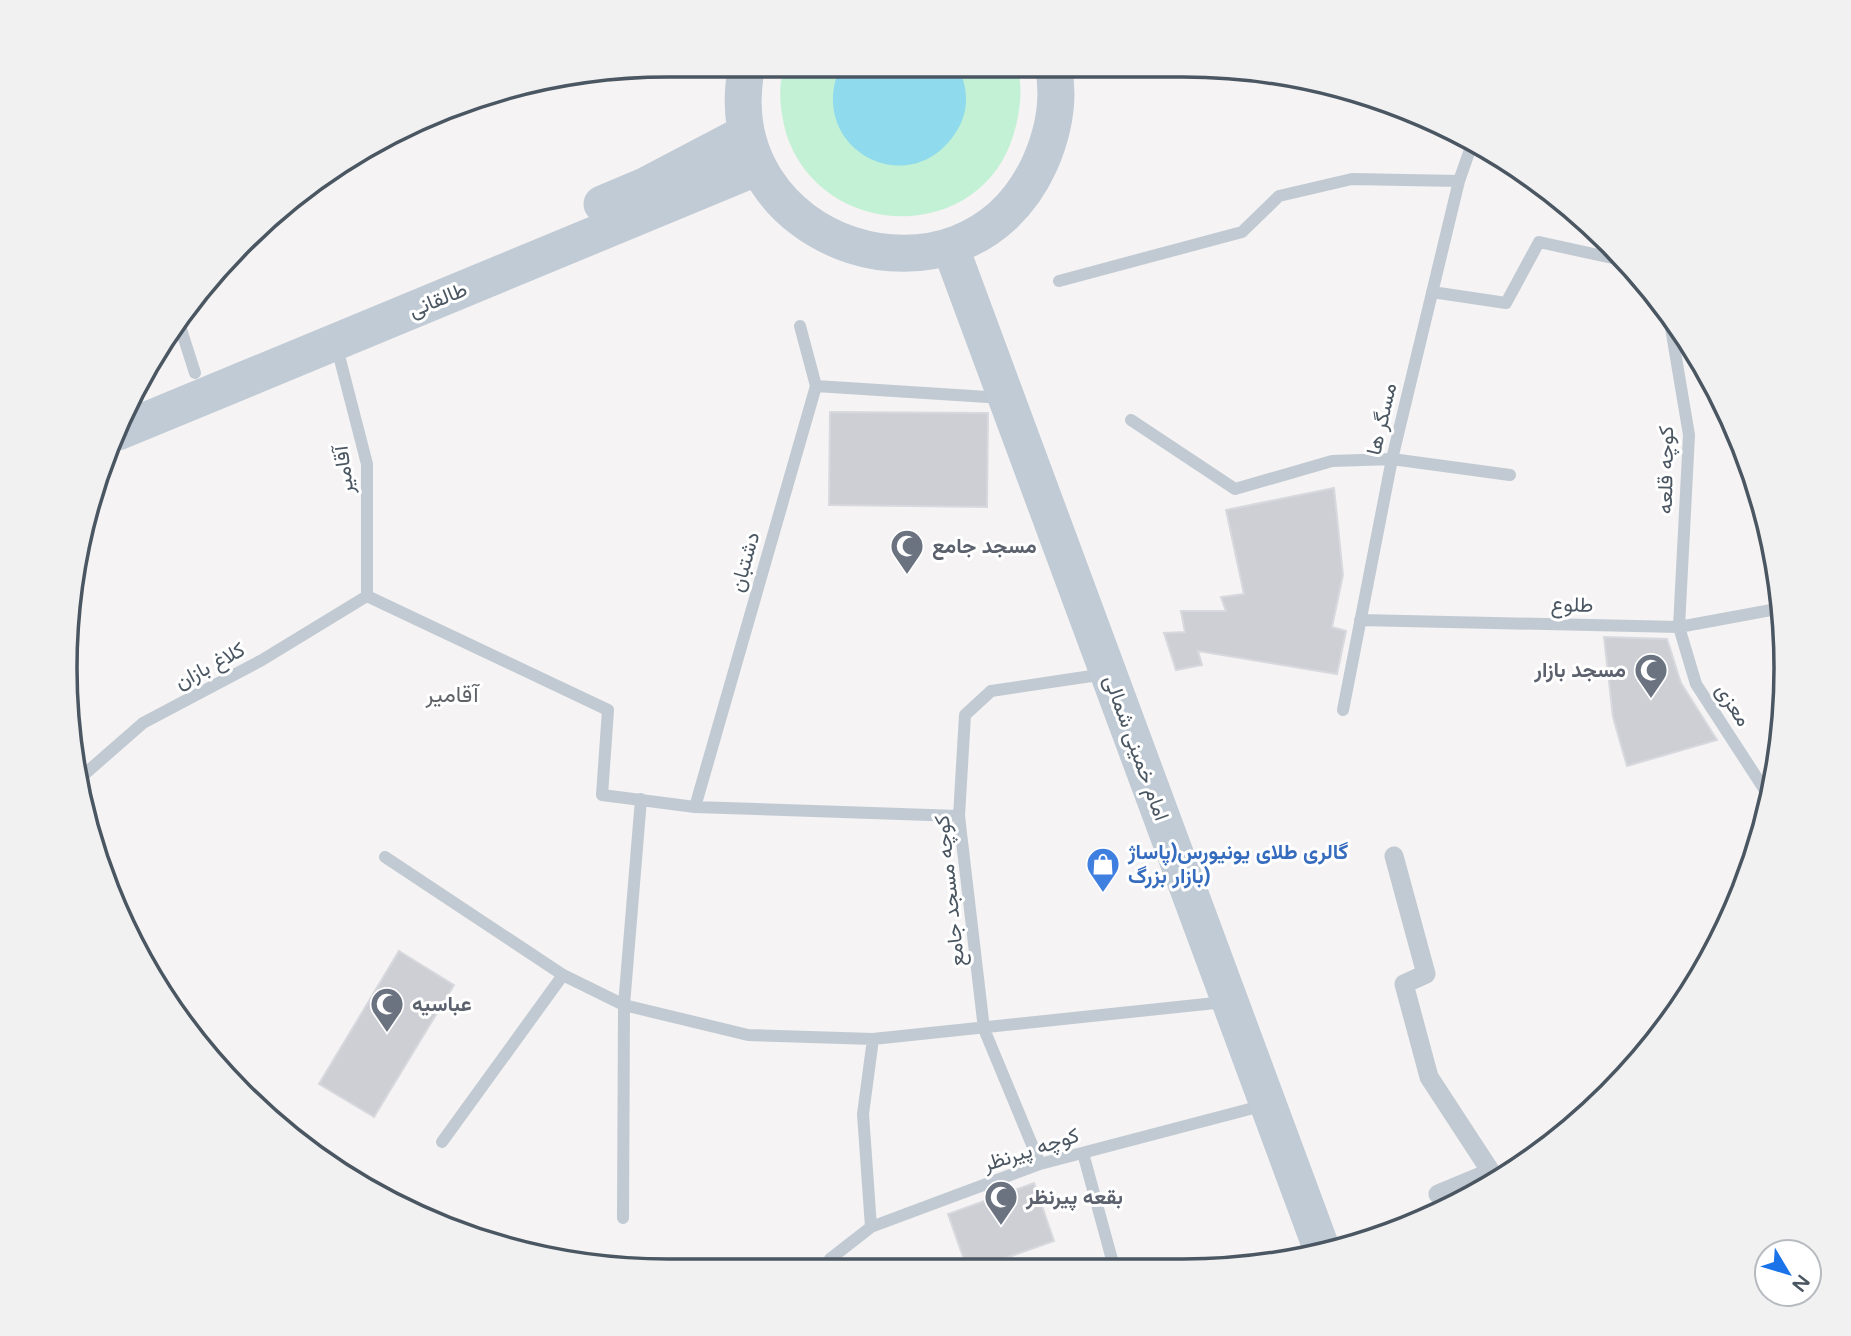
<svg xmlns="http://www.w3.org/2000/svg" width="1851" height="1336" font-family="'Varela Round',Vazirmatn,sans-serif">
  <rect width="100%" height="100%" fill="#f5f3f3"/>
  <path fill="#c3f1d5" d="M785 65H1016C1024 86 1020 112 1014 133 982 245 821 243 786 133 780 111 777 86 785 65Z"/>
  <path fill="#90daee" d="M841 65H957C967 84 970 107 959 127 914 208 802 149 841 65Z"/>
  <path fill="#cdcfd5" stroke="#d7d9de" stroke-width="2" d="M830 412 988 413 987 507 829 505Z
    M1334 488 1343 575 1332 627 1346 631 1337 674 1198 651 1202 665 1176 670 1164 633 1185 632 1181 611H1226L1221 597 1244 594 1226 510Z
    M1604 637 1667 639 1681 683 1717 740 1627 766 1613 717Z
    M399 951 454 985 374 1117 319 1084Z
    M1034 1183 1054 1241 977 1268H967L948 1214Z"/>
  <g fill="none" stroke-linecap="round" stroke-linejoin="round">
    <path stroke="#c1cad2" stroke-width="12" d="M1059 281 1242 232 1279 196 1352 179 1459 181
      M1432 292 1506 303 1539 242 1626 261
      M1669 316 1689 435 1679 627 1696 684 1770 798
      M179 323 195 373
      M336 344 367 464V596
      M816 386 1003 398
      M1131 420 1235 489 1332 461 1392 459 1510 475
      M367 596 608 710 602 795 695 807 959 816
      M1360 620 1679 627 1782 608
      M1343 710 1392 459 1459 181 1473 141
      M79 779 143 723 262 660 367 596
      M695 807 816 386 800 326
      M385 857 563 975 624 1005 748 1035 873 1039 1225 1002
      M442 1142 563 975
      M1083 1153 1114 1267
      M1040 1164 984 1029 959 816 965 715 991 691 1105 674
      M623 1218 624 1005 641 799
      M871 1227 863 1114 873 1039
      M824 1269 830 1259 871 1227 1040 1164 1265 1105"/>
    <path stroke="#c1cad2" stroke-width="19" d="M1394 856 1426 974 1404 984 1429 1077 1491 1172 1438 1194 1448 1204"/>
    <path stroke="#c1cbd6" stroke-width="37" d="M747 65C709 247 965 330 1040 163 1054 131 1060 98 1053 65
      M602 204 647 185 746 133
      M950 246 1322 1250
      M118 432 758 167"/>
  </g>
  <defs>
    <symbol id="mosque-pin" viewBox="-11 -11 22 30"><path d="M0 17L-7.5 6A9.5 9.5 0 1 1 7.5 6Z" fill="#6b7280" stroke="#fff"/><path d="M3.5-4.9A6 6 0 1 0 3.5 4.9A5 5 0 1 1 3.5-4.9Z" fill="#fff"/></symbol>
    <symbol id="shop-pin" viewBox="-11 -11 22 30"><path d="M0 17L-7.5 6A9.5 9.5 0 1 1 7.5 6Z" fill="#3f7fe0" stroke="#fff"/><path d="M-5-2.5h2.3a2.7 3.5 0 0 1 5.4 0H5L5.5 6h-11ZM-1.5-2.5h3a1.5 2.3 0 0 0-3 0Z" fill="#fff"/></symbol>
  </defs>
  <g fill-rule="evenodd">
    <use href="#mosque-pin" x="888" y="527" width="38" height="52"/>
    <use href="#mosque-pin" x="1632" y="651" width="38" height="52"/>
    <use href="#shop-pin" x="1084" y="845" width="38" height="52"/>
    <use href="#mosque-pin" x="368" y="985" width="38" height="52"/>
    <use href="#mosque-pin" x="982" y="1178" width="38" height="52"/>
  </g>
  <g text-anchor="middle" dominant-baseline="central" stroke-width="6" stroke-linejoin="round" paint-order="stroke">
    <g font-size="21" fill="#4a5661" stroke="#fff">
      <text transform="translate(438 300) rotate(-22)">طالقانی</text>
      <text transform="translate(1382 419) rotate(-77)">مسگر ها</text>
      <text transform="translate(344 470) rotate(-97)">آقامیر</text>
      <text transform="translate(1666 470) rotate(-89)">کوچه قلعه</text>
      <text transform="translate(745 562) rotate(-74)">دشتبان</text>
      <text transform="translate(1572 605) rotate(1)">طلوع</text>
      <text transform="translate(210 666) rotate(-28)">کلاغ بازان</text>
      <text transform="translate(1733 705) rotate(57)">معزی</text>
      <text transform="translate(1136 748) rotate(70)">امام خمینی شمالی</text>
      <text transform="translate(950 891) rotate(-96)">کوچه مسجد جامع</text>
      <text transform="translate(1031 1150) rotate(-18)">کوچه پیرنظر</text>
    </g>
    <g font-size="21" font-weight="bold" fill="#5b616d" stroke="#fff" text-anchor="start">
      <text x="932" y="546">مسجد جامع</text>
      <text x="1626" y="670" text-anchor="end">مسجد بازار</text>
      <text x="412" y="1004">عباسیه</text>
      <text x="1026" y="1197">بقعه پیرنظر</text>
    </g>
    <g font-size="21" font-weight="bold" fill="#366cbe" stroke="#fff" text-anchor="start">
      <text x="1128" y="852">گالری طلای یونیورس(پاساژ<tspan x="1128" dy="24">بازار بزرگ)</tspan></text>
    </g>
    <g font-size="23" fill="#5f6368" stroke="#fff">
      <text x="452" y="695">آقامیر</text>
    </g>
  </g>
  <path d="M0 0H1851V1336H0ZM668 77H1183A591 591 0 0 1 1774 668V668A591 591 0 0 1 1183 1259H668A591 591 0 0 1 77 668V668A591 591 0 0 1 668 77Z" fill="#f1f1f2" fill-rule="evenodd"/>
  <path fill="none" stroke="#4a5661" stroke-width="3.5" d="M668 77H1183A591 591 0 0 1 1774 668V668A591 591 0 0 1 1183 1259H668A591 591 0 0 1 77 668V668A591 591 0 0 1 668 77Z"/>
  <g transform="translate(1788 1273) rotate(128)"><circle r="33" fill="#ffffff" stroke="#b7bbc0" stroke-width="2"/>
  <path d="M0-5L12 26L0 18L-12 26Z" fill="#1a73e8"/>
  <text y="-10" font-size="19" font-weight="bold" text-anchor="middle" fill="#4a5661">N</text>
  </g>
</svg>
